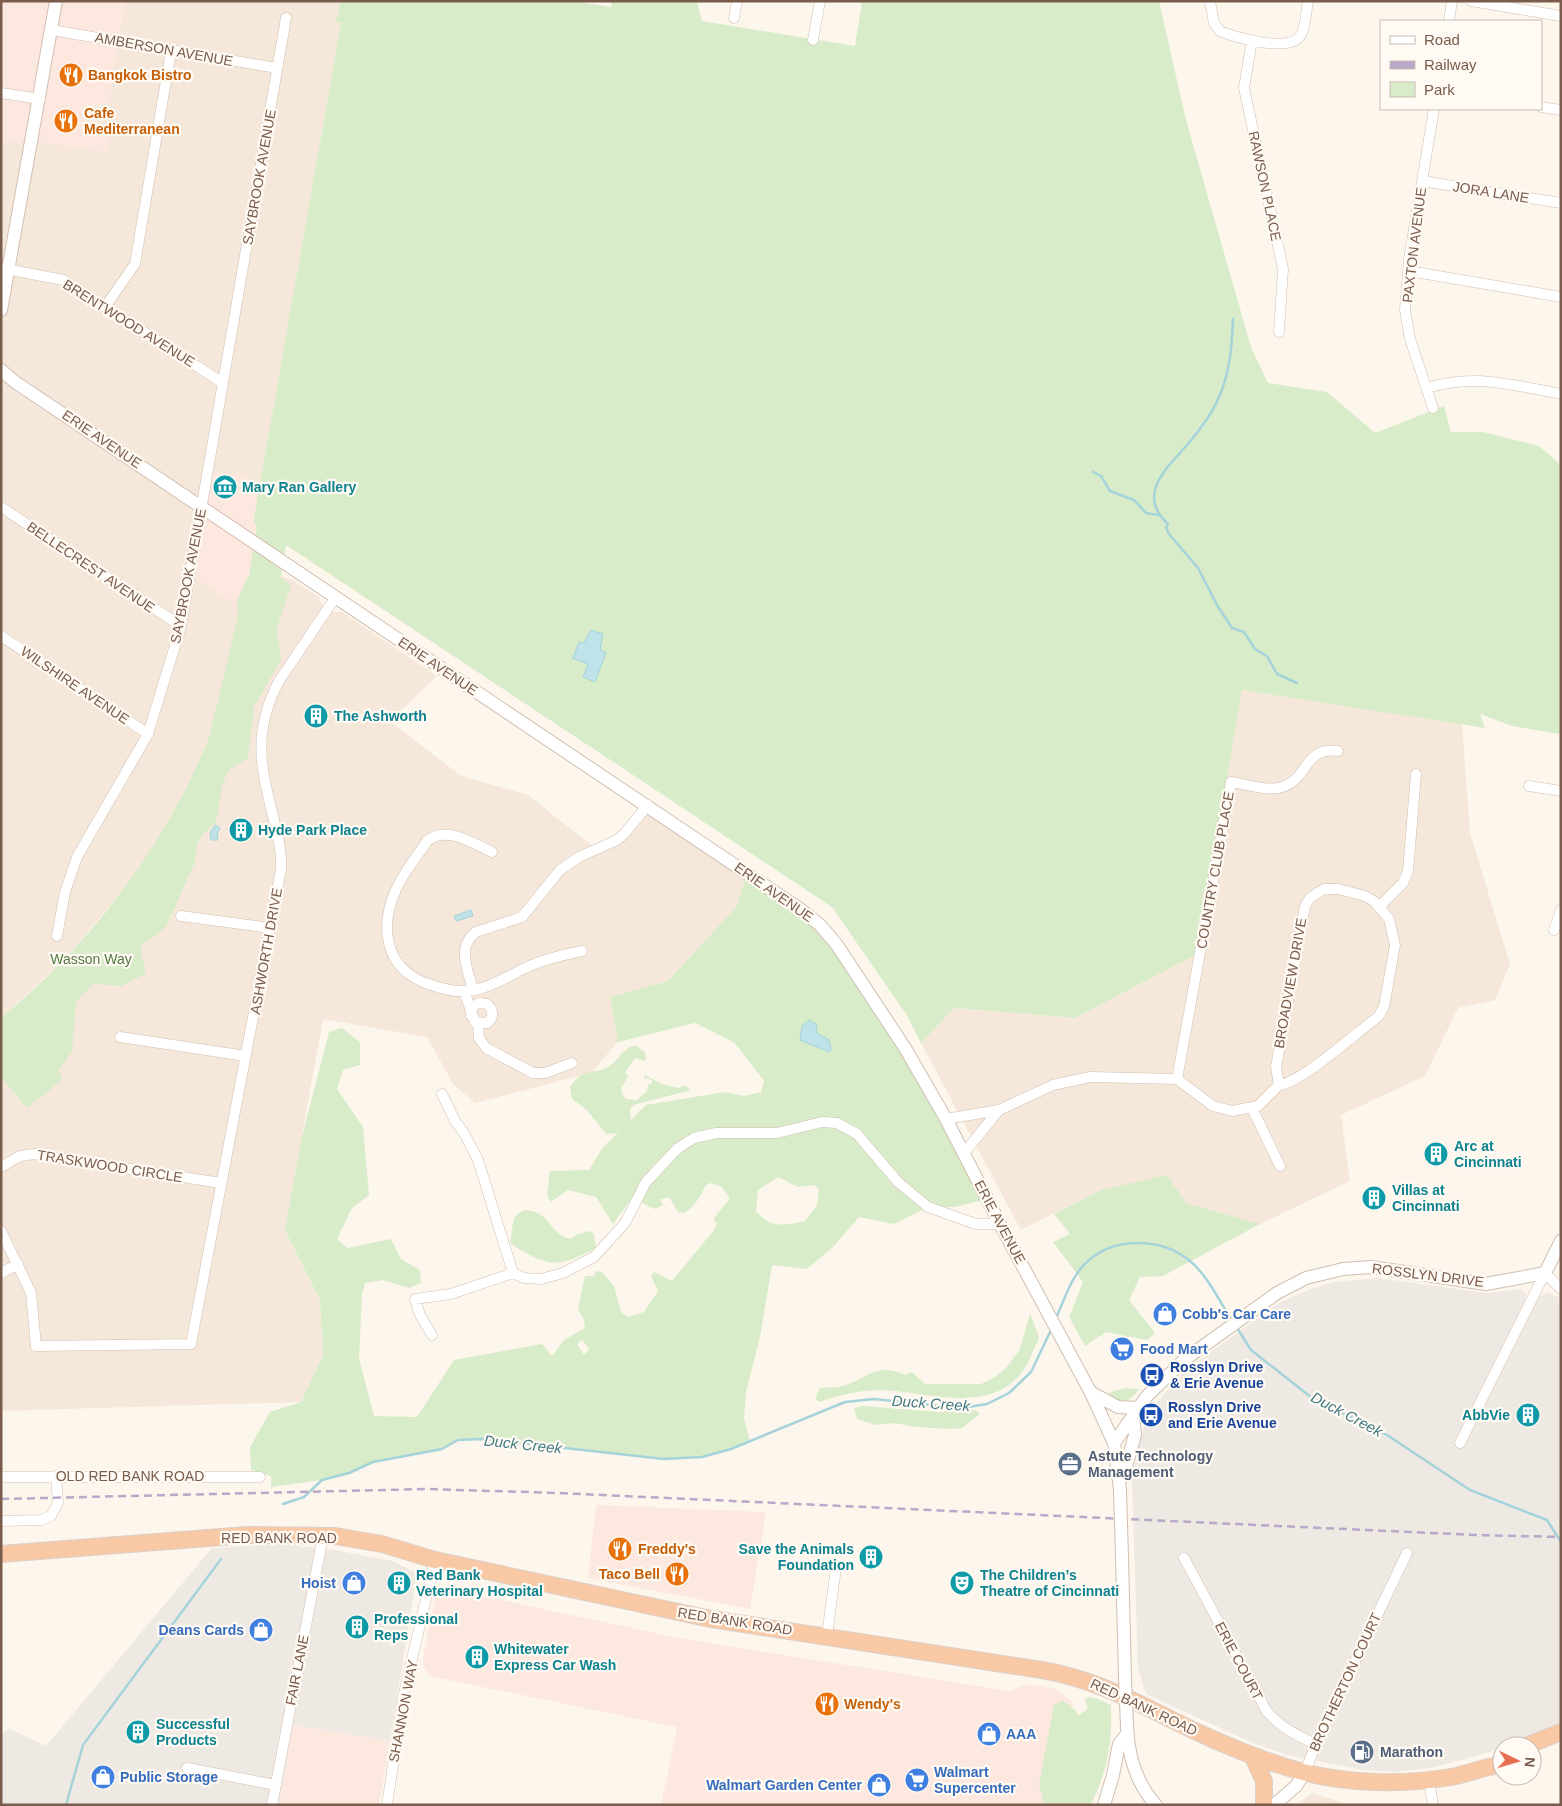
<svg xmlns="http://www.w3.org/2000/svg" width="1562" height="1806" font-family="Arial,sans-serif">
  <rect width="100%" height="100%" fill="#fdf6ec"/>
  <path fill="#f5e8da" d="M125 1H340L336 22 341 23 260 484 236 475 244 610 211 734 192 777 158 840 131 880 68 956 1 1018V140L30 144V141L110 134 96 132 100 103 108 104Z
    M281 576 291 579 319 597 321 603 334 612H342L437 676 390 721 461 776 528 795 596 849 617 840 648 805 747 872 737 906 668 981 610 997 618 1042 591 1073 475 1103 453 1084 427 1037 323 1019 285 1230 320 1300 323 1355 301 1402 1 1411V1066L63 1015 98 979 187 863 199 842 210 821 273 626Z
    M1242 690 1462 724 1470 833 1510 964 1495 1000 1458 1008 1425 1076 1341 1115 1350 1181 1260 1224 1186 1203 1101 1190 1021 1230 921 1043 954 1008 1075 1018 1197 954Z
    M1312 1793 1351 1805H1297Z"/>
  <path fill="#fde8e0" d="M1 1H125L108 104 100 103 96 131 111 134 107 152 31 141 30 144 1 140Z
    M209 470 236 475 260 484 254 522 257 525 244 610 190 575Z
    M596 1505 766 1512 750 1609 588 1578Z
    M440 1589 492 1598 679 1638 740 1648 1009 1691 1029 1684 1055 1689 1073 1702 1052 1805H661L677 1727 434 1677 428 1674 424 1668 423 1658 436 1594Z
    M293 1725 390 1741 379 1805H279Z"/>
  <path fill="#efe9e4" d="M1378 1278 1487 1293 1520 1289 1526 1293 1525 1302 1549 1292 1550 1294 1561 1298V1724L1490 1752 1435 1767 1398 1772 1362 1770 1291 1756 1255 1744 1146 1694 1138 1668 1132 1481 1140 1436 1155 1405 1183 1372 1279 1303 1308 1290 1334 1282Z
    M280 1544 335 1550 392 1561 417 1573 390 1741 293 1725 279 1805H1V1735L8 1728 46 1746 212 1548Z"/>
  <path fill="#d8ecc9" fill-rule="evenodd" d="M340 1H573L611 7 612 1H697L702 21 855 46 862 1H1159L1186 120 1251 347 1268 383 1327 392 1375 433 1444 406 1451 432H1483L1539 446 1561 465V734L1512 726 1480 714 1485 728 1242 690 1197 954 1075 1018 954 1008 921 1043 906 1014 832 907 286 545 281 578 291 585 277 628 281 660 254 707 248 758 228 771 223 783 216 822 203 834 197 845 195 862 166 927 140 947 146 973 122 986 94 984 78 1000 76 1003 72 1052 59 1070 62 1080 27 1108 1 1077V1018C92 943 164 847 209 738L238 616 237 600 249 575 257 526 254 523 255 512 341 23 336 22Z
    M747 872 837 945 987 1199 955 1207H928L894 1224 859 1217 833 1247 807 1269 772 1265 760 1337 746 1392 744 1418 750 1441 702 1457 664 1459 482 1439 458 1440 442 1449 373 1462 349 1473 322 1480 271 1487V1476L251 1470 250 1447 270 1412 301 1402 323 1355 320 1300 285 1230 301 1140 329 1032 342 1028 360 1042V1065L343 1070 337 1089 363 1127 369 1195 352 1208 337 1239 347 1248 391 1239 401 1259 420 1270 421 1283 409 1288 383 1280 365 1283 362 1295 359 1358 374 1416 417 1417 454 1360 542 1344 552 1356 564 1340 585 1328 584 1320 578 1309 585 1276H594L596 1271 602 1272 614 1286 621 1312 628 1317 644 1312 658 1291 651 1276 654 1272 672 1281 714 1230 717 1222 714 1221V1218L730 1199 722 1187 711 1183 706 1185C700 1196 696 1206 684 1213L678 1212 670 1199 667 1197 660 1200 663 1205 655 1209 632 1198 613 1224 596 1197 568 1190 551 1202 547 1195 550 1171 589 1170 603 1147 618 1133 606 1134 587 1110 572 1099 570 1087C584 1066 595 1076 611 1065 622 1057 618 1052 635 1045L645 1052 646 1059 645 1061 635 1058 625 1072 628 1076C624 1088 616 1086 626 1099L637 1100 647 1091 648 1085 652 1083V1080L644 1078V1075L665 1085 679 1088 684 1085 691 1090 634 1105 630 1110 631 1120 646 1105 725 1092 744 1096 761 1092 764 1081 735 1043 695 1023 618 1042 610 997 668 981 737 906ZM816 1024 817 1033 831 1050 828 1052 812 1045ZM778 1177 798 1187 814 1185 819 1189 817 1205 805 1221C784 1226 771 1228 756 1211L758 1190ZM582 1340 589 1349 584 1355 577 1344Z
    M1167 1175 1186 1203 1260 1224 1163 1276 1140 1277 1129 1300 1155 1333 1147 1340 1106 1332 1085 1346 1069 1317 1083 1282 1053 1242 1070 1234 1054 1214 1101 1190Z
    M525 1210C552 1212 548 1234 571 1239L578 1234 590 1231 594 1234 596 1248C572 1260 557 1270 530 1255 522 1250 516 1249 510 1242 514 1228 509 1216 525 1210Z
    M1030 1313 1039 1337C1038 1342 1035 1346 1033 1351 1010 1415 947 1397 895 1391 870 1388 844 1393 820 1402L815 1399 820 1388C828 1387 836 1388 843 1386 869 1378 876 1362 905 1375L912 1372 925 1384H981L995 1377 1007 1367 1020 1349Z
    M1124 1388 1139 1389C1131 1401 1119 1407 1109 1393Z
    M863 1406 939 1412 976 1410 980 1414 962 1428 952 1429 916 1427 894 1423 875 1425 857 1419 854 1408Z
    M1088 1697 1098 1699 1111 1705C1112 1745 1108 1768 1091 1805H1044L1039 1784 1054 1705 1061 1701 1069 1704 1079 1715 1088 1709 1085 1700Z"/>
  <path fill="#bfe3e8" stroke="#a5d3da" d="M591 630 603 634 600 650 606 653 595 682 583 677 588 664 573 658 579 642 584 643Z
    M215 825 220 828 217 834 218 840H211L210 833Z
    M471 910 473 916 456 921 454 916Z
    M809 1020 816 1024 817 1033 829 1040 831 1050 829 1052 800 1040 802 1026Z"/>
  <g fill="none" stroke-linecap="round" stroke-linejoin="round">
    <path stroke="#a5d3da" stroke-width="2.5" d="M1233 319C1232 346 1230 372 1219 397 1212 414 1199 431 1187 445 1166 469 1136 495 1168 524L1166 528 1169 534 1198 568 1217 605 1232 628 1244 632 1255 649 1267 656 1277 674 1297 683
      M1093 472 1101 476 1110 491 1134 500 1146 513 1158 515
      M1056 1318C1064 1301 1071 1277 1085 1264 1112 1236 1161 1237 1190 1261 1208 1276 1220 1302 1232 1321
      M1237 1328 1251 1350 1312 1398 1387 1435 1470 1490 1547 1520 1561 1542
      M283 1504 304 1497 322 1480 349 1473 373 1462 442 1449 458 1440 482 1439 664 1459 702 1457 731 1449 845 1402 874 1399 941 1406 968 1407 987 1404 1009 1393 1031 1372 1051 1330
      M66 1805 83 1745 221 1559"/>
    <defs>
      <path id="minor" d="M1210 1 1214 23 1220 31C1235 38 1291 53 1301 35 1306 26 1306 12 1308 1
        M1471 1 1561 16
        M734 18 737 1
        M1449 21 1452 1
        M51 30 277 68
        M813 40 820 1
        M1252 40 1244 88 1283 269 1279 332
        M1 93 40 99
        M1541 107 1561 110
        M1422 181 1561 203
        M1 268 63 280 223 383
        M1409 271 1561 297
        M105 307 135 264 171 51
        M1427 388C1475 373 1512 385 1561 394
        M1433 408 1410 339 1405 310 1409 259 1434 109
        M1 507 181 626
        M1 636 148 734
        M1529 786 1561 791
        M492 852C472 843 447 825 427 841 417 857 402 874 395 892 380 927 385 966 423 982 439 988 457 994 475 990 493 986 507 977 523 969 541 960 562 955 582 951
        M1380 906 1403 883 1408 871 1416 774
        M181 916 271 928
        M1554 930 1561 910
        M57 936 65 892 77 857 148 734 181 626 286 18
        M473 990C468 970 456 947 476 932L522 917 560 870 579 857 617 840 624 834 648 805
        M464 991 475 1022 487 1023C494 1018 494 1010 487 1004L479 1003 472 1007 471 1016
        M478 1024 479 1038 486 1048 533 1073H545L572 1063
        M120 1037 246 1056
        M1177 1079 1231 782C1247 784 1267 792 1282 787 1308 780 1304 746 1338 751
        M442 1094 455 1121 464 1133 478 1160 513 1273 524 1278 541 1279 563 1273 594 1257 625 1223 646 1182 678 1148 694 1138 716 1133H777L822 1122 837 1123 857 1134 898 1182 928 1207 976 1224H1000
        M1252 1108 1280 1166
        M946 1119 999 1110 1053 1085 1090 1077 1177 1079 1213 1106 1232 1111 1258 1106 1279 1085 1276 1067 1305 906 1310 898 1324 889H1338L1365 896 1375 902 1389 919 1395 945 1384 1007 1378 1017C1357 1032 1301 1083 1279 1085
        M964 1153 999 1110
        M1 1167 20 1156 34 1154 221 1183
        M1 1231 31 1293 36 1346 191 1344 281 869C282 850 277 834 273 816 260 765 253 730 279 681L335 598
        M1 1273 18 1264
        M432 1335 420 1315 415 1299 451 1294 513 1273
        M1460 1443 1545 1273 1561 1289
        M1 1477H260
        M1 1521 41 1520 51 1516 58 1503 56 1476
        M1184 1558 1266 1710C1279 1727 1297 1735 1315 1744
        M827 1635 836 1568
        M187 1768 276 1785
        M1305 1772 1319 1736 1407 1553
        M1429 1781 1433 1805
        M272 1805 323 1536
        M387 1805 403 1698 435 1560"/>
      <path id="tertiary" d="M1 310 56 1
        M1 370 15 382 800 909 820 925 837 945 905 1048 946 1119 1000 1224 1091 1393 1114 1443 1120 1490
        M1092 1393 1118 1407 1138 1408
        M1114 1443 1147 1396 1184 1360 1277 1293 1306 1278 1343 1269 1371 1267 1486 1284 1545 1273 1561 1241
        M1123 1477 1135 1435 1133 1416
        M1122 1558 1125 1678
        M1127 1726C1128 1754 1136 1783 1156 1805
        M1104 1805 1113 1775 1119 1744 1127 1734
        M1274 1805 1296 1786 1305 1772"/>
      <path id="trunk" d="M1 1554 247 1535 335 1536 382 1544 435 1560 711 1619 1042 1670C1101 1680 1144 1707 1197 1732 1231 1748 1267 1762 1303 1772 1348 1784 1405 1785 1451 1777 1468 1774 1485 1766 1502 1765
        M1526 1746 1561 1732
        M1252 1755 1264 1781V1805"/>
    </defs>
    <use href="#minor" stroke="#d1beb0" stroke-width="11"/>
    <use href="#tertiary" stroke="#d1beb0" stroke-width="14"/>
    <use href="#trunk" stroke="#dad1cd" stroke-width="18"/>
    <use href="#minor" stroke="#fff" stroke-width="10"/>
    <use href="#tertiary" stroke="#fff" stroke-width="12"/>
    <use href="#trunk" stroke="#f9c8a4" stroke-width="16"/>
    <path stroke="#b9a8c9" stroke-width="2.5" stroke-dasharray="8 5" stroke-linecap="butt" d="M1 1499 427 1489 558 1493 1476 1535 1561 1537"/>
    <defs>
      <path id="tertiary-bridge" d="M1120 1490 1122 1558
        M1125 1678 1127 1726"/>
    </defs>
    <use href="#tertiary-bridge" stroke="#d1beb0" stroke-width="14" stroke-linecap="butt"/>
    <use href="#tertiary-bridge" stroke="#fff" stroke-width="12"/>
  </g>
  <defs>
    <symbol id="restaurant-disc" viewBox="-11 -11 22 22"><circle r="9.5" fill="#e8710a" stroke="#fffaf3"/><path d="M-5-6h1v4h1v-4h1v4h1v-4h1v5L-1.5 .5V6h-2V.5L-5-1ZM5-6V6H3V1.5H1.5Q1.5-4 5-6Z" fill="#fff"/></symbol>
    <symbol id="museum-disc" viewBox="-11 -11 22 22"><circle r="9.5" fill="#0f9aa8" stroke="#fffaf3"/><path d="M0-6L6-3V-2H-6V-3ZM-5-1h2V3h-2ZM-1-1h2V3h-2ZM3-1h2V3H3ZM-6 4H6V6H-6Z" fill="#fff"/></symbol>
    <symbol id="building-disc" viewBox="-11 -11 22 22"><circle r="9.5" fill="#0f9aa8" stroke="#fffaf3"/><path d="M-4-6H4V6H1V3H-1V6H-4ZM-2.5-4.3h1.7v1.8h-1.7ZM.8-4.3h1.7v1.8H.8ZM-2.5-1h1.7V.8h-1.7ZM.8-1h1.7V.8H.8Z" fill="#fff"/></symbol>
    <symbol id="shop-disc" viewBox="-11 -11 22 22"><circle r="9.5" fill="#3f7fe0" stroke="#fffaf3"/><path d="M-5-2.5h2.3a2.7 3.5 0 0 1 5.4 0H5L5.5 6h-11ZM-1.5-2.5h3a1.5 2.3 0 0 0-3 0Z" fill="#fff"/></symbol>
    <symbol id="supermarket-disc" viewBox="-11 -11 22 22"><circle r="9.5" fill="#3f7fe0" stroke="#fffaf3"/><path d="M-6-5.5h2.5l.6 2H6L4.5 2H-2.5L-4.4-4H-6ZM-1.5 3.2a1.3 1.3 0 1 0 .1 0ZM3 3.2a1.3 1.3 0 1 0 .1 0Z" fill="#fff"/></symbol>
    <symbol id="bus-disc" viewBox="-11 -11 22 22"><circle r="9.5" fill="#1a4fb4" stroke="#fffaf3"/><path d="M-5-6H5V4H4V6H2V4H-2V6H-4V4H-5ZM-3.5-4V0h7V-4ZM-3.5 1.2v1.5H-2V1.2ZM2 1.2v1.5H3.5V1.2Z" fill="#fff"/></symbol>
    <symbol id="office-disc" viewBox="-11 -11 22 22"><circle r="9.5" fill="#5c6f8a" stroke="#fffaf3"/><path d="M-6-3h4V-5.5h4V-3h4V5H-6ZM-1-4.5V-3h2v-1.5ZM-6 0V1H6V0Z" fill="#fff"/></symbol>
    <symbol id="theatre-disc" viewBox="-11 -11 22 22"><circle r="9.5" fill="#0f9aa8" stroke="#fffaf3"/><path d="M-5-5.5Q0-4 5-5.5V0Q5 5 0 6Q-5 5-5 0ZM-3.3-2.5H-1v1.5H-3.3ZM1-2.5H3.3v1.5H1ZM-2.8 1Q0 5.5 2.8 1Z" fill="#fff"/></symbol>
    <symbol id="fuel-disc" viewBox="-11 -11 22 22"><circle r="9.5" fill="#5c6f8a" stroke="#fffaf3"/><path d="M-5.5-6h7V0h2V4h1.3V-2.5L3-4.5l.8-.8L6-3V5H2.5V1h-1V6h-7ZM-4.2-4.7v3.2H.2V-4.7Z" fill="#fff"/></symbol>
  </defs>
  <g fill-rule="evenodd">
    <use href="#restaurant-disc" x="57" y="61" width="28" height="28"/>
    <use href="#restaurant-disc" x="52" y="107" width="28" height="28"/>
    <use href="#museum-disc" x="211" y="473" width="28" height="28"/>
    <use href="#building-disc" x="302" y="702" width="28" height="28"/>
    <use href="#building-disc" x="227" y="816" width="28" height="28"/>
    <use href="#building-disc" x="1422" y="1140" width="28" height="28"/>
    <use href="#building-disc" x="1360" y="1184" width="28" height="28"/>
    <use href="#shop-disc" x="1151" y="1300" width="28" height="28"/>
    <use href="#supermarket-disc" x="1108" y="1335" width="28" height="28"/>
    <use href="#bus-disc" x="1138" y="1361" width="28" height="28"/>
    <use href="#bus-disc" x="1137" y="1401" width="28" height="28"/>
    <use href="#building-disc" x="1514" y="1401" width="28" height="28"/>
    <use href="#office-disc" x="1056" y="1450" width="28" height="28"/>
    <use href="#restaurant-disc" x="606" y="1535" width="28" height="28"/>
    <use href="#building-disc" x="857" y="1543" width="28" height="28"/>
    <use href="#restaurant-disc" x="663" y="1560" width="28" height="28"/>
    <use href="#shop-disc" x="340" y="1569" width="28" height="28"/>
    <use href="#building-disc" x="385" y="1569" width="28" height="28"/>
    <use href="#theatre-disc" x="948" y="1569" width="28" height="28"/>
    <use href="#building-disc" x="343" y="1613" width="28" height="28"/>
    <use href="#shop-disc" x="247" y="1616" width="28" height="28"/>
    <use href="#building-disc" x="463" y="1643" width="28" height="28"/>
    <use href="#restaurant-disc" x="813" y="1690" width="28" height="28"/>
    <use href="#building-disc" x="124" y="1718" width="28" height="28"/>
    <use href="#shop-disc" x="975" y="1720" width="28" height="28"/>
    <use href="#fuel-disc" x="1348" y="1738" width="28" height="28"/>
    <use href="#shop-disc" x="89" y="1763" width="28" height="28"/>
    <use href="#supermarket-disc" x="903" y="1766" width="28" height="28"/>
    <use href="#shop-disc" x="865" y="1771" width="28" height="28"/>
  </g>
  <g text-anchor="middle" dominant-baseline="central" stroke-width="4.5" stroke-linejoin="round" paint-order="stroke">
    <g font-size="14" fill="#7a5c4d" stroke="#fffaf3">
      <text transform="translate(164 49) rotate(10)">AMBERSON AVENUE</text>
      <text transform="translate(259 177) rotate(-80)">SAYBROOK AVENUE</text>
      <text transform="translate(1265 186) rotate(78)">RAWSON PLACE</text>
      <text transform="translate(1491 192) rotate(9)">JORA LANE</text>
      <text transform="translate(1414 245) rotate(-83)">PAXTON AVENUE</text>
      <text transform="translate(129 323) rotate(32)">BRENTWOOD AVENUE</text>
      <text transform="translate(102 439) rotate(34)">ERIE AVENUE</text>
      <text transform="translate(91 567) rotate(34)">BELLECREST AVENUE</text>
      <text transform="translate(188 576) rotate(-79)">SAYBROOK AVENUE</text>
      <text transform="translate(438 666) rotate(34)">ERIE AVENUE</text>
      <text transform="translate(75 685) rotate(34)">WILSHIRE AVENUE</text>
      <text transform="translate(1215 870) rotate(-80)">COUNTRY CLUB PLACE</text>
      <text transform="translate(774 892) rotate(35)">ERIE AVENUE</text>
      <text transform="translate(266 951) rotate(-80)">ASHWORTH DRIVE</text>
      <text transform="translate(1290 983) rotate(-80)">BROADVIEW DRIVE</text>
      <text transform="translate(110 1166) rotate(9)">TRASKWOOD CIRCLE</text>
      <text transform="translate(1000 1222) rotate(62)">ERIE AVENUE</text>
      <text transform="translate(1428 1275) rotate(7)">ROSSLYN DRIVE</text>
      <text x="130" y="1476">OLD RED BANK ROAD</text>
      <text x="279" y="1538">RED BANK ROAD</text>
      <text transform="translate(735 1621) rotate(9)">RED BANK ROAD</text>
      <text transform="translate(1239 1661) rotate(62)">ERIE COURT</text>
      <text transform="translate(297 1670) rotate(-79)">FAIR LANE</text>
      <text transform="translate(1345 1682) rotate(-65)">BROTHERTON COURT</text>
      <text transform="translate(1144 1707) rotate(25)">RED BANK ROAD</text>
      <text transform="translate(403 1711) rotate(-79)">SHANNON WAY</text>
    </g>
    <g font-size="14" font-weight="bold" fill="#c56008" stroke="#fffaf3" text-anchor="start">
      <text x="88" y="75">Bangkok Bistro</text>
      <text x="84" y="113">Cafe<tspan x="84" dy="16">Mediterranean</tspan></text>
      <text x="638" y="1549">Freddy's</text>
      <text x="660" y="1574" text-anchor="end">Taco Bell</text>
      <text x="844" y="1704">Wendy's</text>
    </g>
    <g font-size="14" font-weight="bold" fill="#0d838f" stroke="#fffaf3" text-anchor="start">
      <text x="242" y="487">Mary Ran Gallery</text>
      <text x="334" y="716">The Ashworth</text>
      <text x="258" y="830">Hyde Park Place</text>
      <text x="1454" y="1146">Arc at<tspan x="1454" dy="16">Cincinnati</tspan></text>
      <text x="1392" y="1190">Villas at<tspan x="1392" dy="16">Cincinnati</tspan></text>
      <text x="1510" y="1415" text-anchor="end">AbbVie</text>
      <text x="854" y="1549" text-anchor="end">Save the Animals<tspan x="854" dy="16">Foundation</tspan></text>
      <text x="416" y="1575">Red Bank<tspan x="416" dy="16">Veterinary Hospital</tspan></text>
      <text x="980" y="1575">The Children’s<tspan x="980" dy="16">Theatre of Cincinnati</tspan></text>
      <text x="374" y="1619">Professional<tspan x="374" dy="16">Reps</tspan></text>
      <text x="494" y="1649">Whitewater<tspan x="494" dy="16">Express Car Wash</tspan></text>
      <text x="156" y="1724">Successful<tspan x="156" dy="16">Products</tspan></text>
    </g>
    <g font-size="14" fill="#537a41" stroke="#fffaf3">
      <text x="91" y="959">Wasson Way</text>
    </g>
    <g font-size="14" font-weight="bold" fill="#366cbe" stroke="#fffaf3" text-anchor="start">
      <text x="1182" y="1314">Cobb's Car Care</text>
      <text x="1140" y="1349">Food Mart</text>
      <text x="336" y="1583" text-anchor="end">Hoist</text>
      <text x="244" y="1630" text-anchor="end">Deans Cards</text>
      <text x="1006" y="1734">AAA</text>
      <text x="934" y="1772">Walmart<tspan x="934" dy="16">Supercenter</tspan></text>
      <text x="120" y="1777">Public Storage</text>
      <text x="862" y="1785" text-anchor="end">Walmart Garden Center</text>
    </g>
    <g font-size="14" font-weight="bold" fill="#164399" stroke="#fffaf3" text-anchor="start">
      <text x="1170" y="1367">Rosslyn Drive<tspan x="1170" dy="16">&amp; Erie Avenue</tspan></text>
      <text x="1168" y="1407">Rosslyn Drive<tspan x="1168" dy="16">and Erie Avenue</tspan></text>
    </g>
    <g font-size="14" font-weight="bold" fill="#4e5e75" stroke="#fffaf3" text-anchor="start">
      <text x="1088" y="1456">Astute Technology<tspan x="1088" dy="16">Management</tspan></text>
      <text x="1380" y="1752">Marathon</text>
    </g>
    <g font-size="15" font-style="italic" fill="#437c86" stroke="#fffaf3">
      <text transform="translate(931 1403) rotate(4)">Duck Creek</text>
      <text transform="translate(1347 1414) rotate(28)">Duck Creek</text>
      <text transform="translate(523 1444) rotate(6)">Duck Creek</text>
    </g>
  </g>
  <rect width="1562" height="1806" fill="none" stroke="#7a5c4d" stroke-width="5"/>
  <rect x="1380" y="20" width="162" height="90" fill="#fffaf3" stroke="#cabbb1"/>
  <rect x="1390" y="36" width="25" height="8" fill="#ffffff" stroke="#cabbb1"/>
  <text x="1424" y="45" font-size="15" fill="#7a5c4d">Road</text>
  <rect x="1390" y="61" width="25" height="8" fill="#b9a8c9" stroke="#cabbb1"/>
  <text x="1424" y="70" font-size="15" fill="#7a5c4d">Railway</text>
  <rect x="1390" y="82" width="25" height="15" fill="#d8ecc9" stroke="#cabbb1"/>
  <text x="1424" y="95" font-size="15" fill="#7a5c4d">Park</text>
  <g transform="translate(1517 1761) rotate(95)"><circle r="24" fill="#fffaf3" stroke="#cabbb1"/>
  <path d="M0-4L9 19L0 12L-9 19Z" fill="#e76f51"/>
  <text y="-8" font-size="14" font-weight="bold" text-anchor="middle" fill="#7a5c4d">N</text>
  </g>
</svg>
